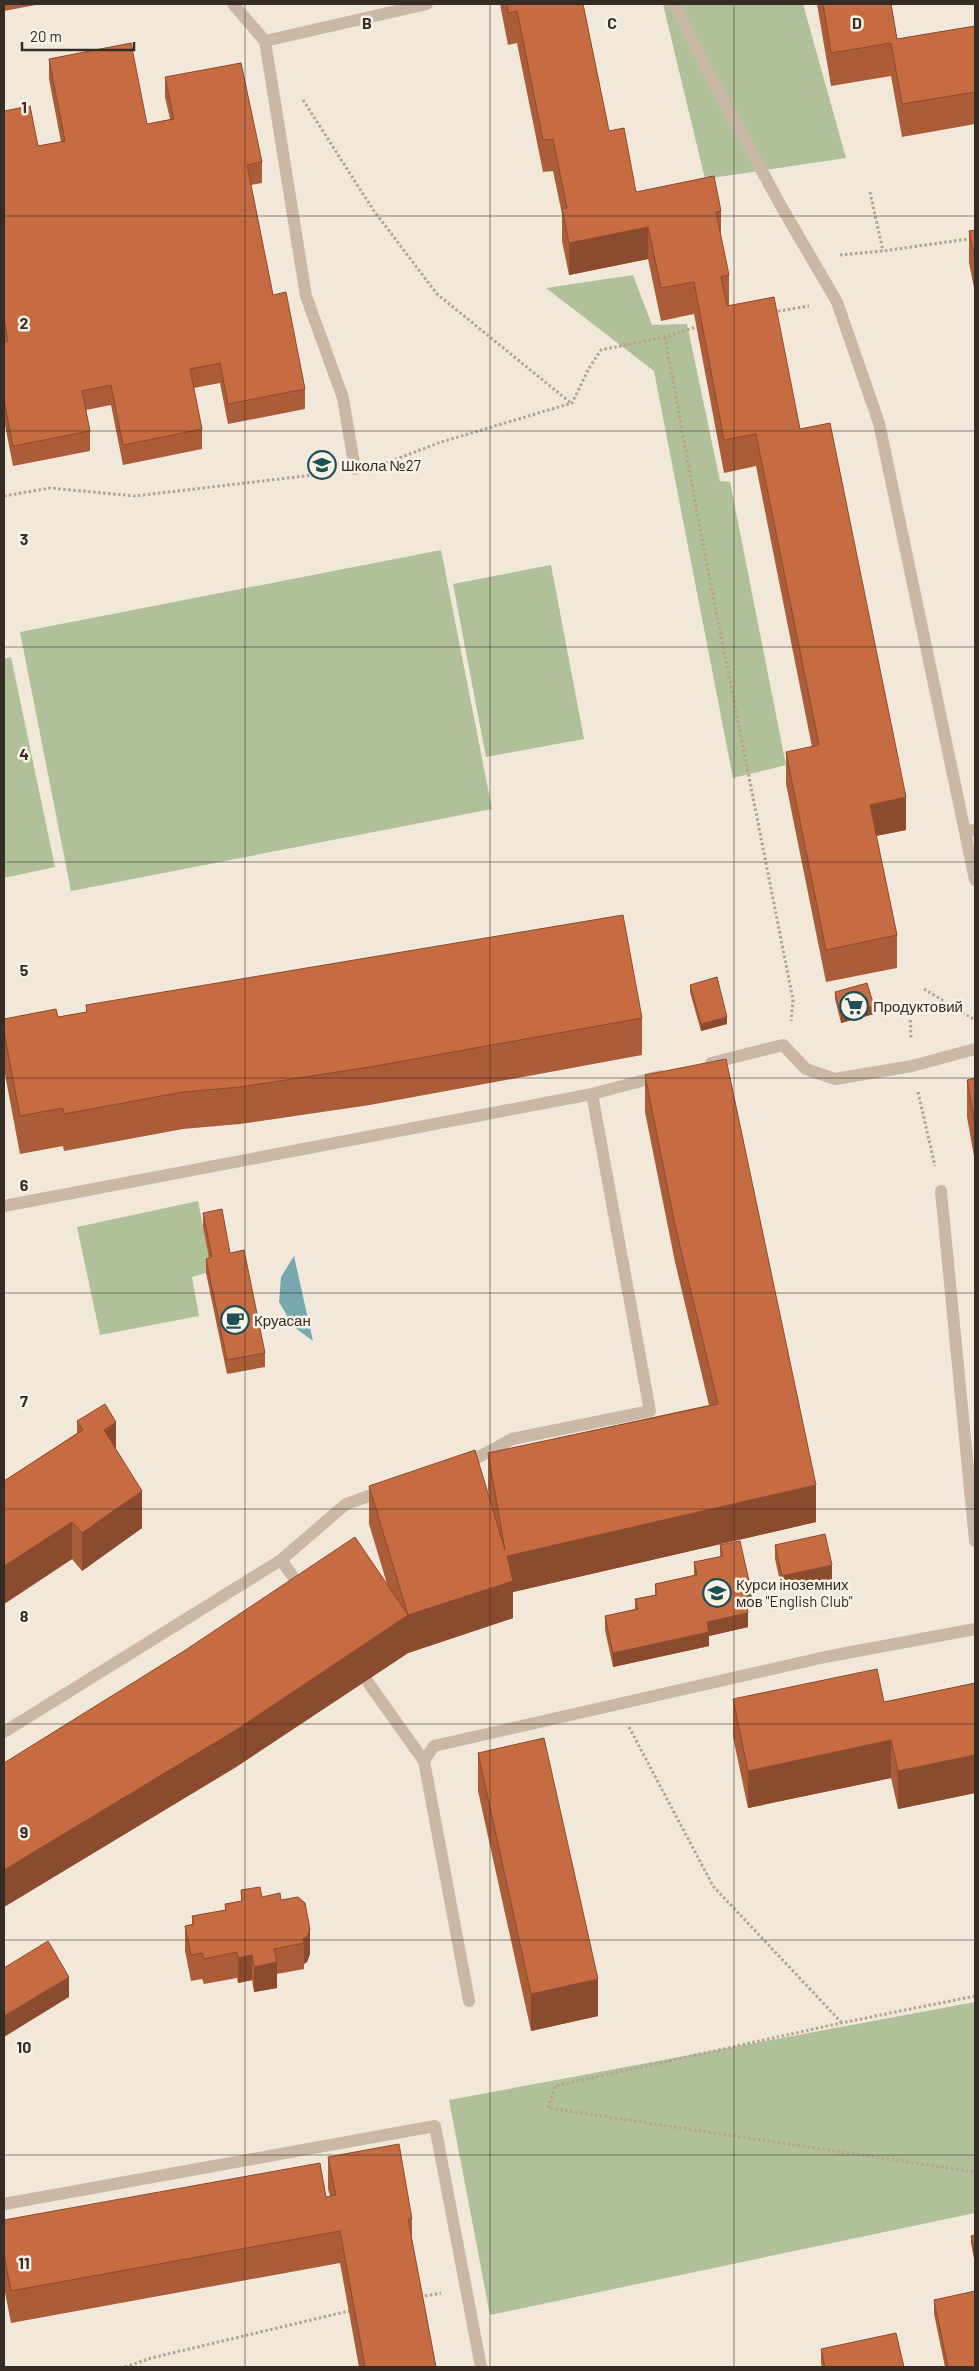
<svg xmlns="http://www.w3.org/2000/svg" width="979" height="2371" font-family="Barlow,sans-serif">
  <rect width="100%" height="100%" fill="#f1e8d9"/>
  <path fill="#b0c099" d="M663 4H803L846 158 705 179Z
    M633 275 652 325 687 324 720 481 730 482 786 765 733 778 654 371 546 288Z
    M441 550 492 809 71 891 20 632Z
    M551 565 584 739 486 757 453 584Z
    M11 657 55 867 4 878V659Z
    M198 1201 212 1271 192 1277 199 1316 100 1335 77 1227Z
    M975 2002V2213L490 2315 449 2100Z"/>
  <path fill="#78a8af" d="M294 1256 313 1341 294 1327 279 1302 281 1277Z"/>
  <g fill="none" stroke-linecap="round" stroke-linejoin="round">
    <path stroke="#b5a28f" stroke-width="3" stroke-dasharray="2.5 2.5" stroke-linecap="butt" d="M303 100 374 211 437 294 571 403
      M870 192 883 251
      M840 255 883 251 975 238
      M773 312 809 306
      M665 337 701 534 793 1000 791 1021
      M381 465 438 443 572 403 589 368 601 350 665 337 696 327
      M4 496 50 488 135 496 330 473
      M924 989 975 1020
      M910 1010 911 1039
      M918 1092 935 1166
      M629 1727 713 1886 841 2022
      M975 1996 841 2023 555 2086 548 2108 975 2172
      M420 2297 441 2293
      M125 2367 151 2358 349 2311"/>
    <path stroke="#c9b8a5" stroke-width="12" d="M233 4 265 41 306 296 343 398 355 469
      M674 4 707 70 781 206 837 302 879 423 965 832
      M265 41 427 4
      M975 830 965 832 975 880
      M711 1063 783 1045 806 1069 835 1079 912 1066 975 1049
      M941 1191 975 1541
      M4 1206 592 1094 660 1076
      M464 1465 512 1439 650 1411 592 1094
      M281 1560 304 1592
      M357 1667 424 1761
      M4 1732 281 1560 346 1504 383 1491
      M469 2001 424 1761 434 1746 825 1657 975 1629
      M4 2204 435 2126 481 2367"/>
  </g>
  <path fill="#ab5c39" d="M4 4H41L4 11Z
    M500 4H583L609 131 636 192 721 211V240L729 275V306L800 429 906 830 876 836 897 935V968L826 982 786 784V752L812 747 756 466 724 473 694 314 661 321 648 259 569 275 562 241V214L553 171 543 172 517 43 508 45Z
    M817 4H891L897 39 975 26V124L902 137 891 76 831 86Z
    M49 59 147 124 170 119 165 97V77L262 162V183L251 185 273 295 305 389V409L228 424 220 383 194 388 202 429V449L123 465 111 405 86 410 90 431V451L13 466 4 420V111L38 146 61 142 49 79Z
    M975 230V293L969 263V231Z
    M690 985 727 1024 701 1031 690 992Z
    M835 992 874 1014 841 1023 835 999Z
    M86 1005 642 1018V1055L370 1105 240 1124 183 1129 64 1151 63 1146 20 1154 4 1069V1019L58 1017 86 1012Z
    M645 1075 816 1522 513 1592V1618L408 1653 236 1767 4 1907V1763L387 1584 369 1524V1486L489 1495 488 1490V1453L709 1405 675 1262 645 1112Z
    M975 1078V1162L967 1117V1080Z
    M203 1213 230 1253 265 1353V1367L227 1374 206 1273V1259L209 1258 203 1227Z
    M77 1421 116 1449 142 1528 82 1571 72 1559 4 1604V1481L77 1433Z
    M720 1545 752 1608 748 1609V1627L709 1636V1646L613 1667 605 1630V1616L635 1609V1599L655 1595V1584L694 1575V1562L720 1557Z
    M775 1545 832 1579 782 1590 775 1559Z
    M975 1683V1793L898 1809 891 1778 748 1808 733 1737V1699L884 1702Z
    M478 1753 598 2016 531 2031 478 1791Z
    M241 1890 262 1897 281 1900 310 1954 307 1962 304 1964V1969L277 1974V1988L254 1992 252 1980 238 1983 237 1978 204 1984 202 1979 191 1981 185 1951V1926L192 1925V1916L225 1910V1904L241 1901Z
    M328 2157 412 2219V2241L436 2367H359L340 2263 11 2323 4 2287V2220L330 2196 328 2189Z
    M975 2235V2264L971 2243V2236Z
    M934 2300 975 2367H945L934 2314Z
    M821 2349 904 2367H822L821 2363Z"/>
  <path fill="#8b4b2e" d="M648 227V259L569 275V243Z
    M906 797V830L870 837V805Z
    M874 1006V1014L841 1023V1015Z
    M727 1017V1024L701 1031V1024Z
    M116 1422V1460L104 1430Z
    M816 1485V1522L513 1592V1618L408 1653 236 1767 4 1907V1870L408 1615 507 1556Z
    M142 1491V1528L82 1571V1533Z
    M72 1522V1559L4 1604V1566Z
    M832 1565V1579L782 1590V1576Z
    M752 1594V1608L745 1610V1595Z
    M748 1613V1627L709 1636V1646L613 1667V1653L707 1622Z
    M891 1740V1778L748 1808V1771Z
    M975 1755V1793L898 1809V1771Z
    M310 1929V1954L307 1962 304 1964V1943L303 1939Z
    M252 1955V1980L238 1983V1958Z
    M277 1962V1988L254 1992V1967Z
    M69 1977V1997L4 2037V2016Z
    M598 1979V2016L531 2031V1994Z"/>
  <path fill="#c76b42" stroke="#8b4b2e" d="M507 4H583L609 131 624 128 636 192 714 176 721 211 716 212 729 275 721 277 727 306 774 297 800 429 830 423 906 797 870 805 897 935 826 950 786 752 819 745 756 434 724 440 694 282 661 288 648 227 569 243 562 208H567L553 139 543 140 517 11 508 13Z
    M823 4H891L897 39 975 26V92L902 104 891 43 831 53Z
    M131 43 147 124 174 119 165 77 241 63 262 162 247 165 273 295 286 292 305 389 228 404 220 363 190 369 202 429 123 445 111 385 82 391 90 431 13 446 4 400V342L8 341 4 319V111L30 106 38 146 65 141 49 59Z
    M975 230V260L969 231Z
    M623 915 642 1018 370 1067 240 1087 183 1092 64 1114 63 1108 20 1116 4 1032V1019L56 1009 58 1017 87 1012 86 1005Z
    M717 977 727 1017 701 1024 690 985Z
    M867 983 874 1006 841 1015 835 992Z
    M726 1059 816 1485 507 1556 513 1581 408 1615 369 1486 475 1450 505 1550 488 1453 718 1404 675 1225 645 1075Z
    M975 1078V1124L967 1080Z
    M222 1209 230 1253 244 1250 265 1353 227 1360 206 1259 212 1257 203 1213Z
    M105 1404 116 1422 104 1430 142 1491 82 1533 72 1522 4 1566V1481L83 1430 77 1421Z
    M825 1534 832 1565 782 1576 775 1545Z
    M355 1537 408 1615 236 1730 4 1870V1763L184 1651Z
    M740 1541 752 1594 745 1595 748 1613 707 1622 709 1632 613 1653 605 1616 638 1609 635 1599 657 1595 655 1584 697 1575 694 1562 723 1556 720 1545Z
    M877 1669 884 1702 975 1683V1755L898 1771 891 1740 748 1771 733 1699Z
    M544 1738 598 1979 531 1994 478 1753Z
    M260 1887 262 1897 280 1893 281 1900 298 1897 305 1903 310 1929 307 1937 303 1939 304 1943 274 1949 277 1962 254 1967 252 1955 238 1958 237 1952 204 1959 202 1953 191 1955 185 1926 194 1924 192 1916 226 1910 225 1904 242 1901 241 1890Z
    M48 1941 69 1977 4 2016V1968Z
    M399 2144 412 2219H408L436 2367H365L340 2231 11 2291 4 2255V2220L320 2163 326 2197 336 2195 328 2157Z
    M975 2235V2256L971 2236Z
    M975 2291V2367H948L934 2300Z
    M896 2333 904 2367H825L821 2349Z"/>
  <path fill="none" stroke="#352c26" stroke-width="1" stroke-opacity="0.55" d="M245 4V2367M490 4V2367M734 4V2367M4 216H975M4 431H975M4 647H975M4 862H975M4 1078H975M4 1293H975M4 1509H975M4 1724H975M4 1940H975M4 2155H975"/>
  <defs>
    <symbol id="school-ring" viewBox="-11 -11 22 22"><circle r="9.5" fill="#f9f2e5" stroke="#1c4f57" stroke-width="1.5"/><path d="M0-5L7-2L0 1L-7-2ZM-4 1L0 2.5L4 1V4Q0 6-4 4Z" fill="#1c4f57"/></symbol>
    <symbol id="supermarket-ring" viewBox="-11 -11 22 22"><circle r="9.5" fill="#f9f2e5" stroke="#1c4f57" stroke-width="1.5"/><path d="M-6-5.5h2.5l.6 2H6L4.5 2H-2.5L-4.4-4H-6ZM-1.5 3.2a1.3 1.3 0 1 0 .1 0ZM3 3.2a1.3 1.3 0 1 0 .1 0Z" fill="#1c4f57"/></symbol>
    <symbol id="cafe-ring" viewBox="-11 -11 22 22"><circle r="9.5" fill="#f9f2e5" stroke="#1c4f57" stroke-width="1.5"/><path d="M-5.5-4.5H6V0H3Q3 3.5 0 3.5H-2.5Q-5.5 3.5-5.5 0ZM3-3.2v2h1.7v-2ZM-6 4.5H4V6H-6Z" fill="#1c4f57"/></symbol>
  </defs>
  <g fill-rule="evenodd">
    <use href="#school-ring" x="306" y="449" width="32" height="32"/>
    <use href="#supermarket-ring" x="838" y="990" width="32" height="32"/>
    <use href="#cafe-ring" x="219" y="1304" width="32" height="32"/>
    <use href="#school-ring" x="701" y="1577" width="32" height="32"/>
  </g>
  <g text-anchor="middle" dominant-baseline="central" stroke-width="5" stroke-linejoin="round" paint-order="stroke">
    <g font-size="15" fill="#352c26" stroke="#f9f2e5" text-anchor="start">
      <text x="341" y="465">Школа №27</text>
      <text x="873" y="1006">Продуктовий</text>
      <text x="254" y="1320">Круасан</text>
      <text x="736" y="1584">Курси іноземних<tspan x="736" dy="17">мов "English Club"</tspan></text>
    </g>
  </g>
  <g font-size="16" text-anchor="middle" font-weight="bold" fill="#352c26" stroke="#f9f2e5" stroke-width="5" stroke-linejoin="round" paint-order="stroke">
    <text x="367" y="29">B</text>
    <text x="612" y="29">C</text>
    <text x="857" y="29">D</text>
    <text x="24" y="113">1</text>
    <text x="24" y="329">2</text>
    <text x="24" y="545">3</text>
    <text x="24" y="760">4</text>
    <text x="24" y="976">5</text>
    <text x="24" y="1191">6</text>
    <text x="24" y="1407">7</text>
    <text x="24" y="1622">8</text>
    <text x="24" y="1838">9</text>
    <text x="24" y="2053">10</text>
    <text x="24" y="2269">11</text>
  </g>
  <rect width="979" height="2371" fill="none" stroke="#352c26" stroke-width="10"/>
  <path d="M22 42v8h112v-8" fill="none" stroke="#352c26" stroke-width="2.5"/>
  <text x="30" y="42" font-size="15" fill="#352c26" stroke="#f9f2e5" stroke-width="4" paint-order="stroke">20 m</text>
</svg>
